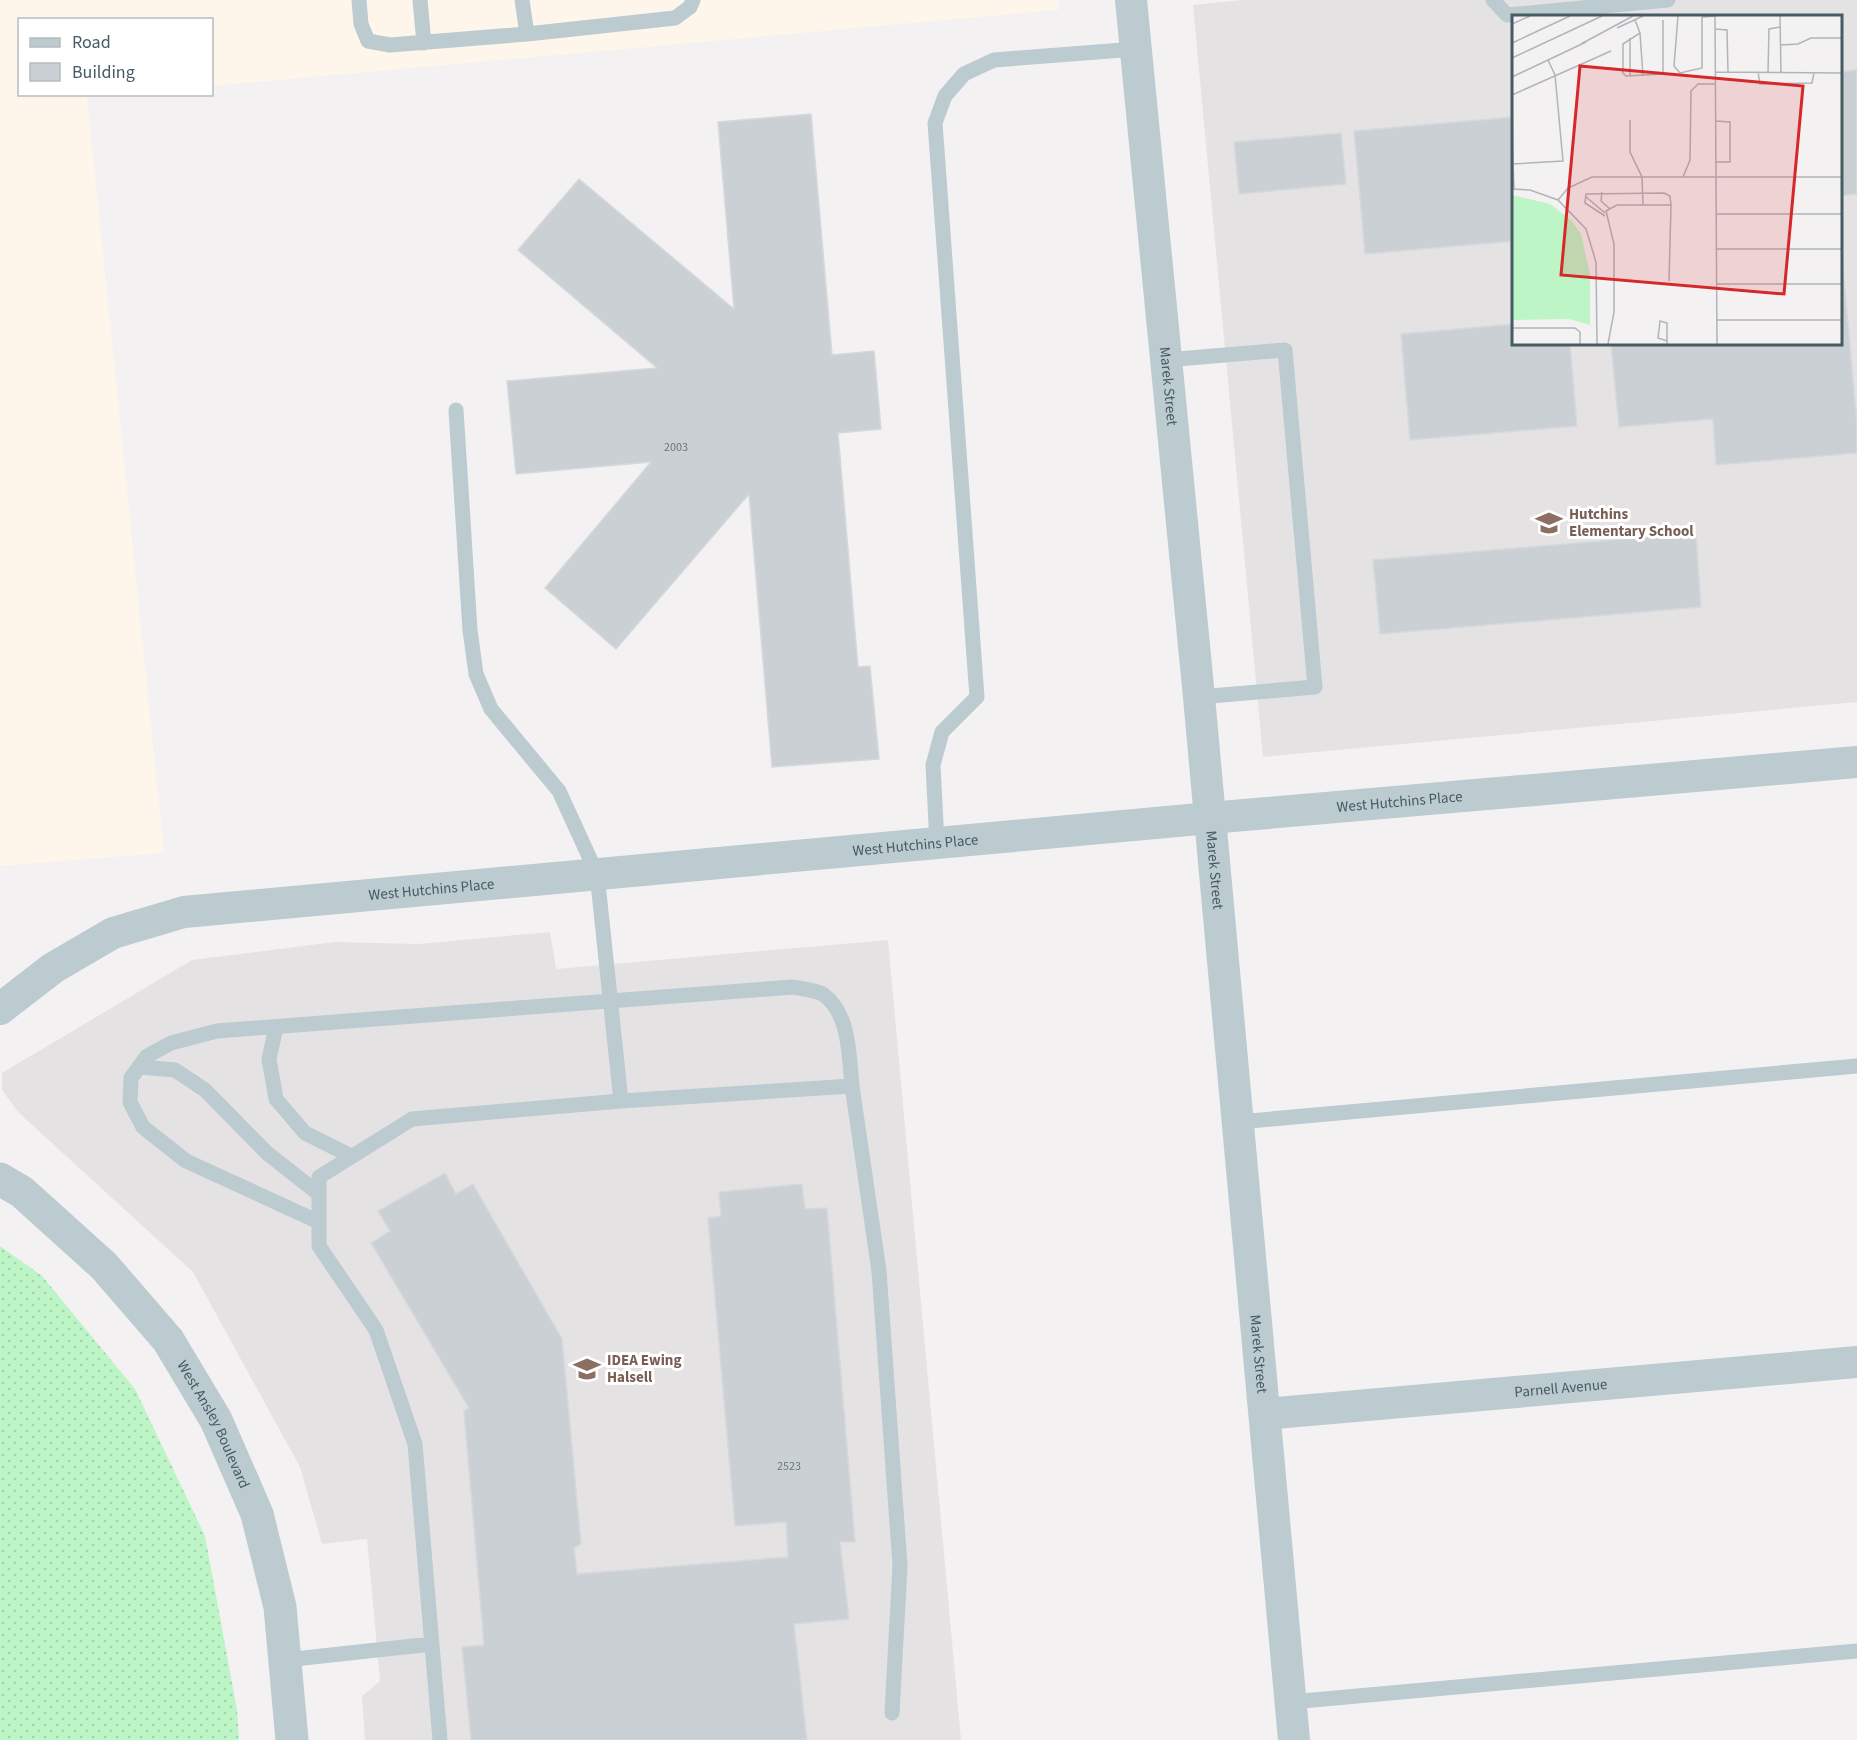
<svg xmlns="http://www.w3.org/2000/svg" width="1857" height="1740" font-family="'Source Sans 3',sans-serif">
  <defs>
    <pattern id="grass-dots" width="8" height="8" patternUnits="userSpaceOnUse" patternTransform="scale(1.5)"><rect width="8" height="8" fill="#bdf5c6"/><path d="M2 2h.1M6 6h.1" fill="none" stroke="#a4d4ad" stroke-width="1.8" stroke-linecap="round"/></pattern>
  </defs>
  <rect width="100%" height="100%" fill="#f4f1f2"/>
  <path fill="#fef5eb" d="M0 0H1058V10L212 86V20H20V94L104 95 87 96 164 853 0 866Z"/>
  <path fill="#e5e2e4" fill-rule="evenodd" d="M1242 0H1857V702L1263 757 1193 5ZM1514 16H1840V344H1514Z
    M550 932 556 969 888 940 961 1740H365L362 1696 380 1681 367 1539 322 1544 300 1467 193 1272 19 1113 2 1090V1073L192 960 335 942 418 944Z"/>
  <path fill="url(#grass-dots)" d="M0 1246 42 1276 135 1389 205 1536 237 1710 239 1740H0Z"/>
  <path fill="#cbd0d4" stroke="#d5d9de" stroke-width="1.5" d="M1857 70V194L1840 196V72Z
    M811 114 832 355 874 351 881 429 838 433 858 667 870 666 879 759 772 767 749 494 616 649 545 588 651 462 516 474 507 381 657 368 518 250 579 179 734 309 718 122Z
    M1514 117V241L1365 254 1354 131Z
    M1341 133 1346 184 1239 194 1234 142Z
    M1840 235 1857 424V453L1716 465 1713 419 1619 427 1611 344H1840Z
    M1514 324V344H1570L1577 426 1410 440 1401 334Z
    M1696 533 1701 607 1380 634 1373 560Z
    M445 1173 456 1194 473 1184 562 1339 581 1544 574 1548 577 1574 788 1557 786 1522 735 1526 708 1218 721 1216 719 1192 802 1184 805 1209 827 1208 855 1542H840L849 1619 794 1624 807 1740H471L462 1647 484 1645 464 1411 469 1408 371 1243 390 1231 378 1211Z"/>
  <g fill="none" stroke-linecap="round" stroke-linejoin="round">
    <path stroke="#bbcbcf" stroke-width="15" d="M359 0 361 24 368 41 390 45 527 34 675 18 690 7 693 0
      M420 0 424 43
      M522 0 527 34
      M1493 0 1507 15 1668 0
      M1166 360 1285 350 1315 687 1199 697
      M456 410 470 630 476 674 491 709 559 791 597 874 621 1101
      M937 843 933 765 942 732 977 697 935 123 945 96 964 74 994 60 1136 49
      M276 1027 269 1059 276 1099 305 1133 351 1156
      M139 1067 175 1070 205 1090 267 1153 319 1194
      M1238 1122 1857 1066
      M319 1222 186 1161 143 1127 130 1102 131 1078 147 1056 171 1043 217 1031 793 987C802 989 817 990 824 995 850 1014 849 1057 852 1086
      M285 1660 432 1644
      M1291 1702 1857 1651
      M440 1740 415 1444 376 1330 319 1246V1177L412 1119 621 1101 852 1086 879 1271 900 1566 892 1713"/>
    <g stroke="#bbcbcf" stroke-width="32">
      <path id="s1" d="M1131 0 1199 697 1294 1740"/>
      <path id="s2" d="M0 1009 53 968 113 933 184 912 1210 818 1857 762"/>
      <path id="s3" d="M1265 1414 1857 1362"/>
    </g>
    <path stroke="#bbcbcf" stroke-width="33" id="s4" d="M0 1179 22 1192 104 1266 168 1340 216 1420 257 1514 280 1607 292 1740"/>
  </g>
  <defs>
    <symbol id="school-bare" viewBox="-9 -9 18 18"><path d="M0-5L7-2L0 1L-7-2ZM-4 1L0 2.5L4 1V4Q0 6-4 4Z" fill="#8d6e63" stroke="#fff" stroke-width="2.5" paint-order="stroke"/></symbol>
  </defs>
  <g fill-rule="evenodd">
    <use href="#school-bare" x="1530" y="504" width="38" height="38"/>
    <use href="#school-bare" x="568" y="1350" width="38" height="38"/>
  </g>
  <g text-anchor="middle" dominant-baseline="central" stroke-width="6" stroke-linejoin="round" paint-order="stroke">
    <g font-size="12" fill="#68787e">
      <text x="676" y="447">2003</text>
      <text x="789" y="1466">2523</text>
    </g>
    <g font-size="15" fill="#475b62" stroke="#fff">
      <text stroke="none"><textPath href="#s1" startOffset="388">Marek Street</textPath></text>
      <text stroke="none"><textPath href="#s2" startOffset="1431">West Hutchins Place</textPath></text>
      <text stroke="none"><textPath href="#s2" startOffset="945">West Hutchins Place</textPath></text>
      <text stroke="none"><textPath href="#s1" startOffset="874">Marek Street</textPath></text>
      <text stroke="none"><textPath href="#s2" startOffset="459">West Hutchins Place</textPath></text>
      <text stroke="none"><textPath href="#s1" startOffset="1360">Marek Street</textPath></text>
      <text stroke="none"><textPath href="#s3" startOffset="297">Parnell Avenue</textPath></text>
      <text stroke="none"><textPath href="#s4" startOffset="330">West Ansley Boulevard</textPath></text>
    </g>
    <g font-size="15" font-weight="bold" fill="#785e54" stroke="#fff" text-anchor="start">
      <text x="1569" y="514">Hutchins<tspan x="1569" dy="17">Elementary School</tspan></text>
      <text x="607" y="1360">IDEA Ewing<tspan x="607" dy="17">Halsell</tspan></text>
    </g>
  </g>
  <g transform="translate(1512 15)">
    <rect width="330" height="330" fill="#f4f1f2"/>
    <path d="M0 180 38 189 59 205 69 219 78 259V310L57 304 0 305Z" fill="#bdf5c6"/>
    <path fill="none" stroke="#afb5b8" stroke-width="1.5" d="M166 1 162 51 168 58 190 53V2L204 1M203 1 205 329M268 1 269 58M123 5 128 18 111 29V58L114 61 151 59V5M0 9 18 1M105 13 131 1M203 14 215 15 216 57M128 18 131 61M118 23V61M0 28 58 1M69 29 121 1M268 30 286 29 299 23H330M0 43 90 1M203 57 330 58M246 57 248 69 300 68 302 58M256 57 257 14 268 12M0 62 74 27M0 80 99 36M0 82 1 149 51 146 43 60 36 45M118 105V137L130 162 131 190M204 106 218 107V147H204M1 149 2 174M171 162 178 145 179 76 186 69H204M0 174 18 175 46 185 74 214 84 247 85 329M90 177 89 186 98 194M73 181 93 198M46 185 56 173 80 162H330M205 199H330M93 201 73 188 74 179 152 178 158 181 159 190M205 234H330M205 269H330M205 305H330M0 313H63L68 317V329M155 326 146 323 148 306 155 308V329M96 329 102 297V229L94 196 105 190H159L157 266"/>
    <path fill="#d62828" fill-opacity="0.15" stroke="#d62828" stroke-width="3" d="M68 51 291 71 272 279 49 260Z"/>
    <rect width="330" height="330" fill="none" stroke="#475b62" stroke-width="3"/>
  </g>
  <rect x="18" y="18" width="195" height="78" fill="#ffffff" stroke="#b5bdc0" stroke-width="1.5"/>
  <rect x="30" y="38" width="30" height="9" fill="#bbcbcf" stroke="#b5bdc0" stroke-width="1.5"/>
  <text x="72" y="48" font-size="18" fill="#475b62">Road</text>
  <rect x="30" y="63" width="30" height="18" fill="#cbd0d4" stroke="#b5bdc0" stroke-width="1.5"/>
  <text x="72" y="78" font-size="18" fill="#475b62">Building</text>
</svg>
